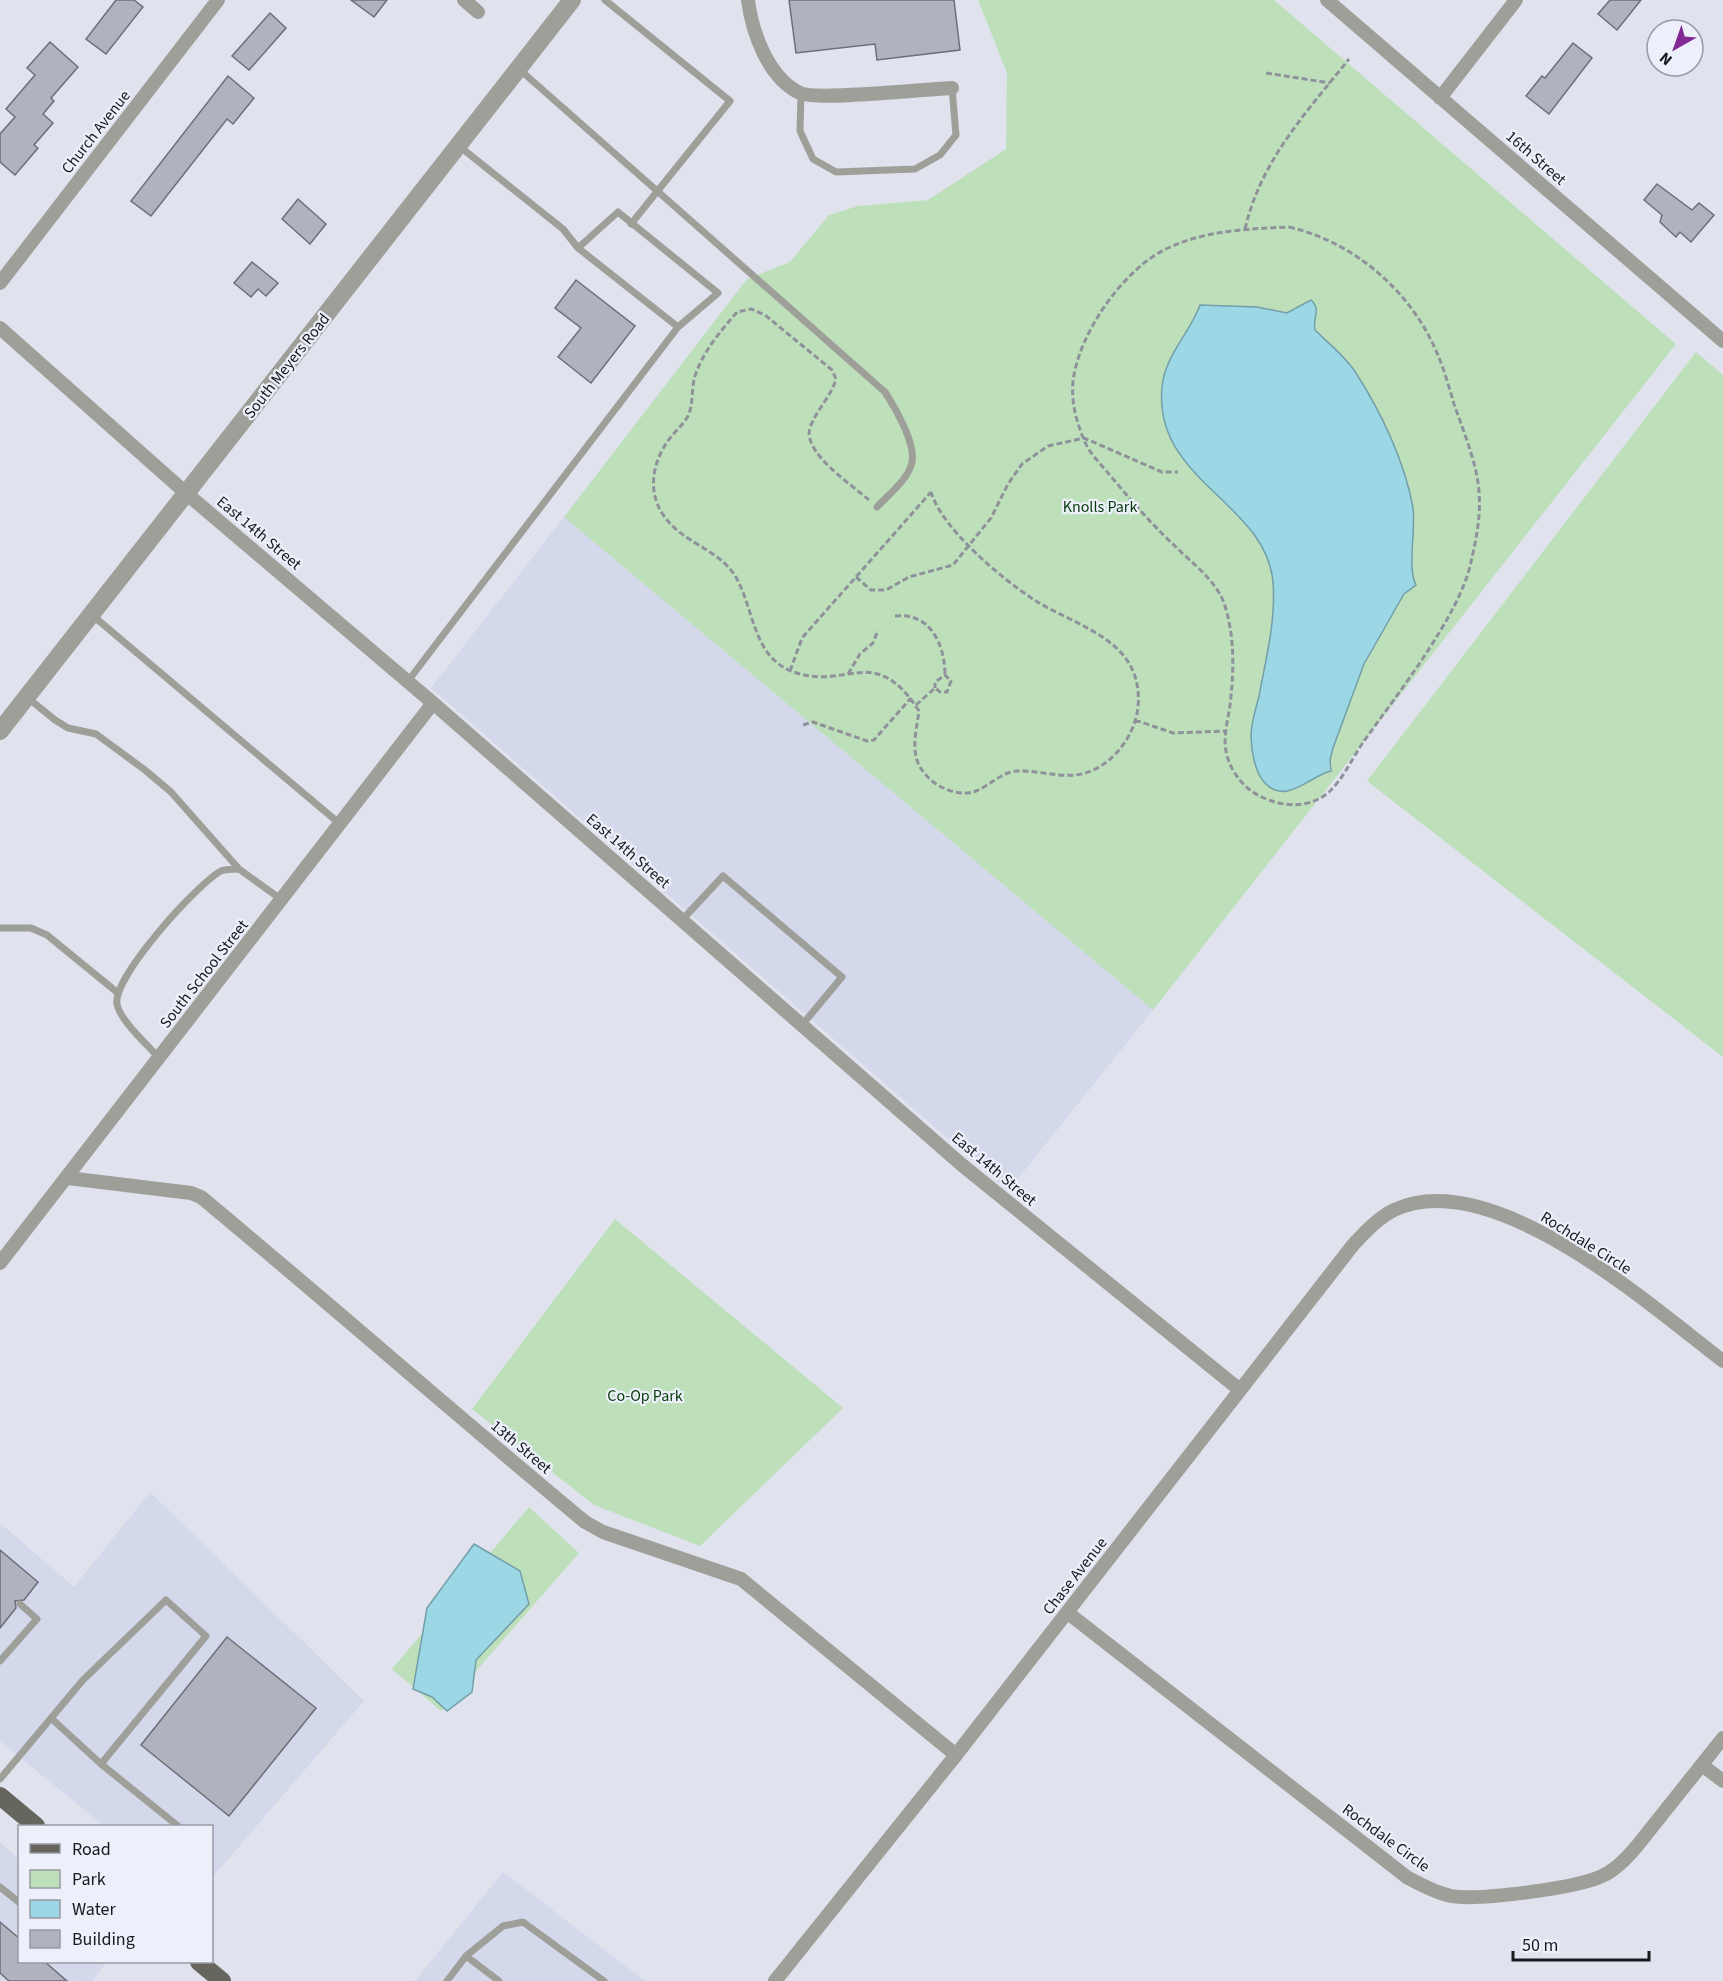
<svg xmlns="http://www.w3.org/2000/svg" width="1723" height="1981" font-family="'Source Sans 3',sans-serif">
  <rect width="100%" height="100%" fill="#e0e3ee"/>
  <path fill="#d3d8ea" d="M564 517 1153 1010 1008 1191 431 688Z
    M150 1492 364 1701 212 1878V1826H104L0 1741V1523L74 1587Z
    M0 1842 19 1859 20 1962H107L92 1981 0 1980Z
    M503 1872 645 1981H415Z"/>
  <path fill="#bde0bb" d="M978 0H1274L1676 344 1153 1010 564 517 747 279 790 262 829 215 858 206 928 200 1006 149 1007 73Z
    M1696 352 1723 375V1057L1367 781Z
    M615 1219 843 1408 700 1546 594 1505 472 1409Z
    M529 1507 579 1553 441 1711 392 1669Z"/>
  <path fill="#9bd7e5" stroke="#749ea9" stroke-width="1.5" d="M1311 300C1322 310 1312 318 1315 330 1329 344 1345 356 1356 373 1381 412 1405 462 1413 508 1416 530 1407 568 1416 585L1404 594 1364 664 1333 748 1330 760 1331 771C1311 775 1286 806 1265 783 1255 773 1251 750 1251 736 1251 723 1256 708 1259 696 1266 659 1276 620 1273 582 1266 502 1153 481 1162 387 1165 355 1190 333 1200 305L1257 307 1287 313Z
    M474 1544 520 1571 529 1604 476 1660 472 1692 447 1711 432 1697 413 1689 427 1608Z"/>
  <path fill="#b0b3be" stroke="#6c6f79" stroke-width="1.5" d="M116 0H134L143 7 106 54 86 39Z
    M351 0H387L374 17Z
    M789 0H954L960 50 877 60 875 44 796 53Z
    M1610 0H1641L1617 30 1598 14Z
    M270 13 286 28 249 70 232 56Z
    M50 42 78 67 51 98 54 101 43 114 53 123 34 145 38 148 15 175 0 162V134L15 117 6 109 35 75 27 68Z
    M1573 43 1592 58 1549 114 1526 96 1542 76 1545 78Z
    M228 76 254 98 233 124 227 119 151 216 131 201Z
    M1657 184 1692 210 1699 203 1714 215 1691 242 1680 232 1676 237 1660 222 1662 215 1644 200Z
    M298 199 326 224 310 244 282 219Z
    M252 262 278 283 266 296 258 289 251 297 234 283Z
    M576 280 635 326 591 383 558 357 581 328 555 308Z
    M0 1550 38 1582 24 1600 15 1601 16 1608 0 1628Z
    M227 1637 316 1708 229 1816 141 1745Z
    M0 1922 20 1939V1962H45L67 1981H9L0 1973Z"/>
  <g fill="none" stroke-linecap="round" stroke-linejoin="round">
    <path stroke="#8f929a" stroke-width="3" stroke-dasharray="6 3" stroke-linecap="butt" d="M1266 73 1330 83
      M1289 227C1354 242 1411 291 1437 353 1444 369 1449 387 1454 404 1463 430 1478 466 1479 493 1481 516 1476 540 1471 562 1460 615 1396 696 1364 741 1353 757 1343 779 1329 792 1306 812 1272 806 1250 790 1239 782 1228 765 1226 751 1223 737 1228 720 1230 705 1234 672 1235 639 1225 606 1218 582 1193 564 1176 547 1151 524 1130 499 1108 473 1100 463 1090 454 1085 442 1077 424 1071 403 1073 382 1078 334 1124 268 1168 248 1207 230 1248 229 1289 227Z
      M1245 229C1261 160 1306 113 1349 59
      M869 500C852 485 802 452 810 428 816 410 831 397 836 379L832 370 765 315 751 309 737 312C721 331 703 351 695 376 691 388 694 403 688 416 684 424 676 430 671 437 653 459 646 491 664 516 683 544 723 550 738 581 754 612 754 656 791 671 847 693 873 640 919 711 917 726 912 745 917 760 924 782 954 799 976 791 989 786 1002 772 1016 771 1036 770 1056 777 1075 775 1108 772 1135 738 1138 707 1144 641 1080 628 1036 601 1003 580 942 529 931 492
      M856 577 871 590H886L909 577 953 565 991 518 1008 484 1022 464 1048 446 1084 438 1162 472H1178
      M895 616C931 612 945 646 945 675
      M790 671 802 638 931 492
      M848 674 860 654 873 643 878 630
      M916 705 935 688 940 692H947L951 681 945 675 935 682V688
      M1135 720 1173 733 1227 731
      M803 725 813 722 867 741 874 740 911 698"/>
    <path stroke="#9f9f9a" stroke-width="7" d="M605 0 730 101 631 224
      M519 69 885 392C895 407 916 444 912 462 909 479 888 495 877 507
      M801 94 800 131 813 159 836 172 915 169 940 155 956 135 952 88
      M459 146 563 229 578 248 678 327
      M92 615 340 824
      M408 681 678 327 718 293 618 212 578 248
      M28 698 55 720 68 728 96 734 145 770 171 792 239 869
      M682 920 723 876 842 977 802 1025
      M0 928H31L47 935 118 993
      M160 1059C149 1046 120 1021 117 1004 112 978 197 884 221 871 226 869 234 869 239 869L282 900
      M0 1661 37 1619 20 1604
      M52 1719 101 1764
      M0 1779 83 1680 166 1600 206 1636 101 1764 178 1826
      M0 1887 20 1903
      M466 1956 503 1926 523 1922 604 1981
      M447 1981 466 1956 499 1981"/>
    <path stroke="#9f9f9a" stroke-width="14" d="M464 0 478 12
      M748 0C752 32 768 78 800 93 816 101 927 89 952 88
      M1327 0 1723 341
      M1440 98 1516 0
      M0 283 218 0
      M0 328 187 494 433 703 962 1165 1240 1390
      M68 1178 191 1193 201 1197C330 1304 456 1415 585 1522L603 1532 741 1579 956 1755
      M0 1263 433 703
      M1068 1613 1408 1878C1422 1885 1436 1893 1451 1896 1478 1901 1577 1888 1602 1876 1616 1870 1627 1858 1637 1846L1723 1738
      M1702 1765 1723 1781
      M775 1981 956 1755 1353 1245C1365 1232 1378 1218 1394 1210 1492 1164 1651 1306 1723 1361"/>
    <path stroke="#9f9f9a" stroke-width="18" d="M0 731 572 0"/>
    <path stroke="#66665e" stroke-width="18" d="M0 1796 36 1826
      M199 1962 222 1981"/>
  </g>
  <g text-anchor="middle" dominant-baseline="central" stroke-width="4.5" stroke-linejoin="round" paint-order="stroke">
    <g font-size="16" fill="#181a1d" stroke="#edf0fb">
      <text transform="translate(96 132) rotate(-52)">Church Avenue</text>
      <text transform="translate(1536 158) rotate(41)">16th Street</text>
      <text transform="translate(287 366) rotate(-52)">South Meyers Road</text>
      <text transform="translate(259 533) rotate(40)">East 14th Street</text>
      <text transform="translate(628 851) rotate(41)">East 14th Street</text>
      <text transform="translate(204 974) rotate(-52)">South School Street</text>
      <text transform="translate(994 1169) rotate(40)">East 14th Street</text>
      <text transform="translate(1586 1243) rotate(32)">Rochdale Circle</text>
      <text transform="translate(521 1447) rotate(40)">13th Street</text>
      <text transform="translate(1075 1576) rotate(-52)">Chase Avenue</text>
      <text transform="translate(1386 1838) rotate(36)">Rochdale Circle</text>
    </g>
    <g font-size="16" fill="#033906" stroke="#edf0fb">
      <text x="1100" y="507">Knolls Park</text>
      <text x="645" y="1396">Co-Op Park</text>
    </g>
  </g>
  <rect x="18" y="1825" width="195" height="138" fill="#edf0fb" stroke="#989aa2" stroke-width="1.5"/>
  <rect x="30" y="1844" width="30" height="9" fill="#66665e" stroke="#989aa2" stroke-width="1.5"/>
  <text x="72" y="1855" font-size="18" fill="#181a1d">Road</text>
  <rect x="30" y="1870" width="30" height="18" fill="#bde0bb" stroke="#989aa2" stroke-width="1.5"/>
  <text x="72" y="1885" font-size="18" fill="#181a1d">Park</text>
  <rect x="30" y="1900" width="30" height="18" fill="#9bd7e5" stroke="#989aa2" stroke-width="1.5"/>
  <text x="72" y="1915" font-size="18" fill="#181a1d">Water</text>
  <rect x="30" y="1930" width="30" height="18" fill="#b0b3be" stroke="#989aa2" stroke-width="1.5"/>
  <text x="72" y="1945" font-size="18" fill="#181a1d">Building</text>
  <g transform="translate(1675 48) rotate(220)"><circle r="28" fill="#edf0fb" stroke="#989aa2" stroke-width="1.5"/>
  <path d="M0-4.5L10 22L0 15L-10 22Z" fill="#812896"/>
  <text y="-9" font-size="16" font-weight="bold" text-anchor="middle" fill="#181a1d">N</text>
  </g>
  <path d="M1513 1951v9h136v-9" fill="none" stroke="#181a1d" stroke-width="3"/>
  <text x="1522" y="1951" font-size="18" fill="#181a1d" stroke="#edf0fb" stroke-width="4.5" paint-order="stroke">50 m</text>
</svg>
